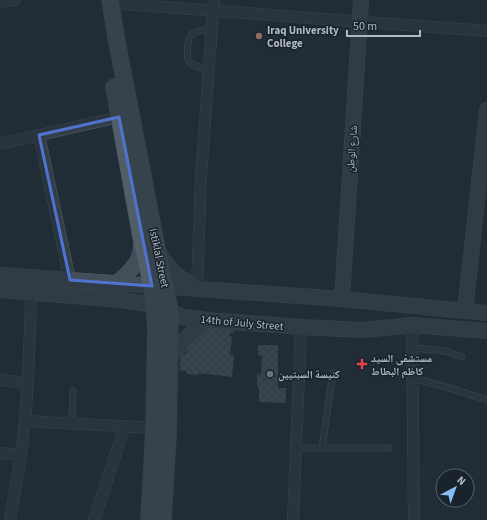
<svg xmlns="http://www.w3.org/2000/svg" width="487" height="520" font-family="'Source Sans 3','Noto Naskh Arabic',sans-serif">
  <defs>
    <pattern id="building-cross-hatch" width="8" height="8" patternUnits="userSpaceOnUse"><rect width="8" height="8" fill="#495762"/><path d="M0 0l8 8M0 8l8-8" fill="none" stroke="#616d77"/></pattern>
  </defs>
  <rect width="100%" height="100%" fill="#212d36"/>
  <path fill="url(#building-cross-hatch)" d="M204 323 235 327 234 333H231L229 336 232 337 230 355H234L232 377 199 373 198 375 187 374V371L179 370 181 353 186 354 188 339 194 333 203 334Z
    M258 345H278V388H286V403L259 402V388L257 386V373L261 375 262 356 258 355Z"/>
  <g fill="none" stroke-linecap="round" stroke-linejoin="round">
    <defs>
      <path id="lane" d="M209 69C191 66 185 65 188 45 188 41 189 36 192 34 197 30 206 30 211 30
        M412 348 445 351 462 357
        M412 378 453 389 487 400
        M72 423 73 391
        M296 448H389
        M322 448 333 373"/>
      <path id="street" d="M0 2 15 0
        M110 3 487 31
        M39 135 70 280
        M0 144 119 117
        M197 289 201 176 214 0
        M412 325 414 520
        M0 380 28 383
        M25 421 154 428
        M0 453 21 455
        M10 520C16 487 22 454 25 420 29 378 30 335 31 292
        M94 520 125 426
        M293 520 301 327"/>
      <path id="secondary" d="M159 253C171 271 177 277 196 288
        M0 275 342 299 487 313
        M117 283C130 271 142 262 141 243
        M0 290 122 300 153 305 183 317 207 320 301 327 363 330 412 325 487 331
        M342 299 361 0
        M465 311 487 110
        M170 357 186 338 207 320"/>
      <path id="primary" d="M110 0 116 37 157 249 170 311 168 434 163 520
        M114 87 141 236 152 286 156 326 154 428 149 520"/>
    </defs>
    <use href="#lane" stroke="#525c65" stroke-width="7"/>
    <use href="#street" stroke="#525c65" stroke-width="12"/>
    <use href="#secondary" stroke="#525c65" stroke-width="16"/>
    <use href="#primary" stroke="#414a53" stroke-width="18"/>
    <use href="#lane" stroke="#343e47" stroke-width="5.5"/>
    <use href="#street" stroke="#343e47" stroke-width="11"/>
    <use href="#secondary" stroke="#424e5a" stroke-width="15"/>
    <use href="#primary" stroke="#525e67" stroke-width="17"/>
  </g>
  <path d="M0 0H487V520H0ZM119 117 152 286 70 280 39 135Z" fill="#212d36" fill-opacity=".55" fill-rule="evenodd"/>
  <path fill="none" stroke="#5073d1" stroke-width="3" stroke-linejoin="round" d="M119 117 152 286 70 280 39 135Z"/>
  <circle fill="#8d6e63" stroke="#1a232b" stroke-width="1.5" cx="259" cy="36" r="4"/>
  <path fill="#e0444e" stroke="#1a232b" stroke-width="1.5" d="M360 358h4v4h4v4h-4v4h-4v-4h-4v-4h4z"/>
  <circle fill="#6b7280" stroke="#1a232b" stroke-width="1.5" cx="270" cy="374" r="4"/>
  <g text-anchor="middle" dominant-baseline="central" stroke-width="3" stroke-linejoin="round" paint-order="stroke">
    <g font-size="11" font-weight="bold" fill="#aeb9c4" stroke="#1a232b" text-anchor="start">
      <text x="267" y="30">Iraq University<tspan x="267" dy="13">College</tspan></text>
      <text x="371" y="358">مستشفى السيد<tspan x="371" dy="13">كاظم البطاط</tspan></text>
      <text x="278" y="374">كنيسة السبتيين</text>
    </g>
    <g font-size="11" fill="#aeb9c4" stroke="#1a232b">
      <text transform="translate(352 149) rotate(-86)">شارع الوطن</text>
      <text transform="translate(159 258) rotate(78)">Istiklal Street</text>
      <text transform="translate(242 323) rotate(5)">14th of July Street</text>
    </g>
  </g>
  <g transform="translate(455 488) rotate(41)"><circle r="19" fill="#1a232b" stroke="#555f68"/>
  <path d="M0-3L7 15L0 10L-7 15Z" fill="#84bdf3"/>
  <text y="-6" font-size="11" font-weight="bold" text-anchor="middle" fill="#aeb9c4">N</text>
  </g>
  <path d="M347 30v6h73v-6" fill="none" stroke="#aeb9c4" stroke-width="2"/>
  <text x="353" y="30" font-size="12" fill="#aeb9c4" stroke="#1a232b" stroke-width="3" paint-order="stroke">50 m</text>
</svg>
